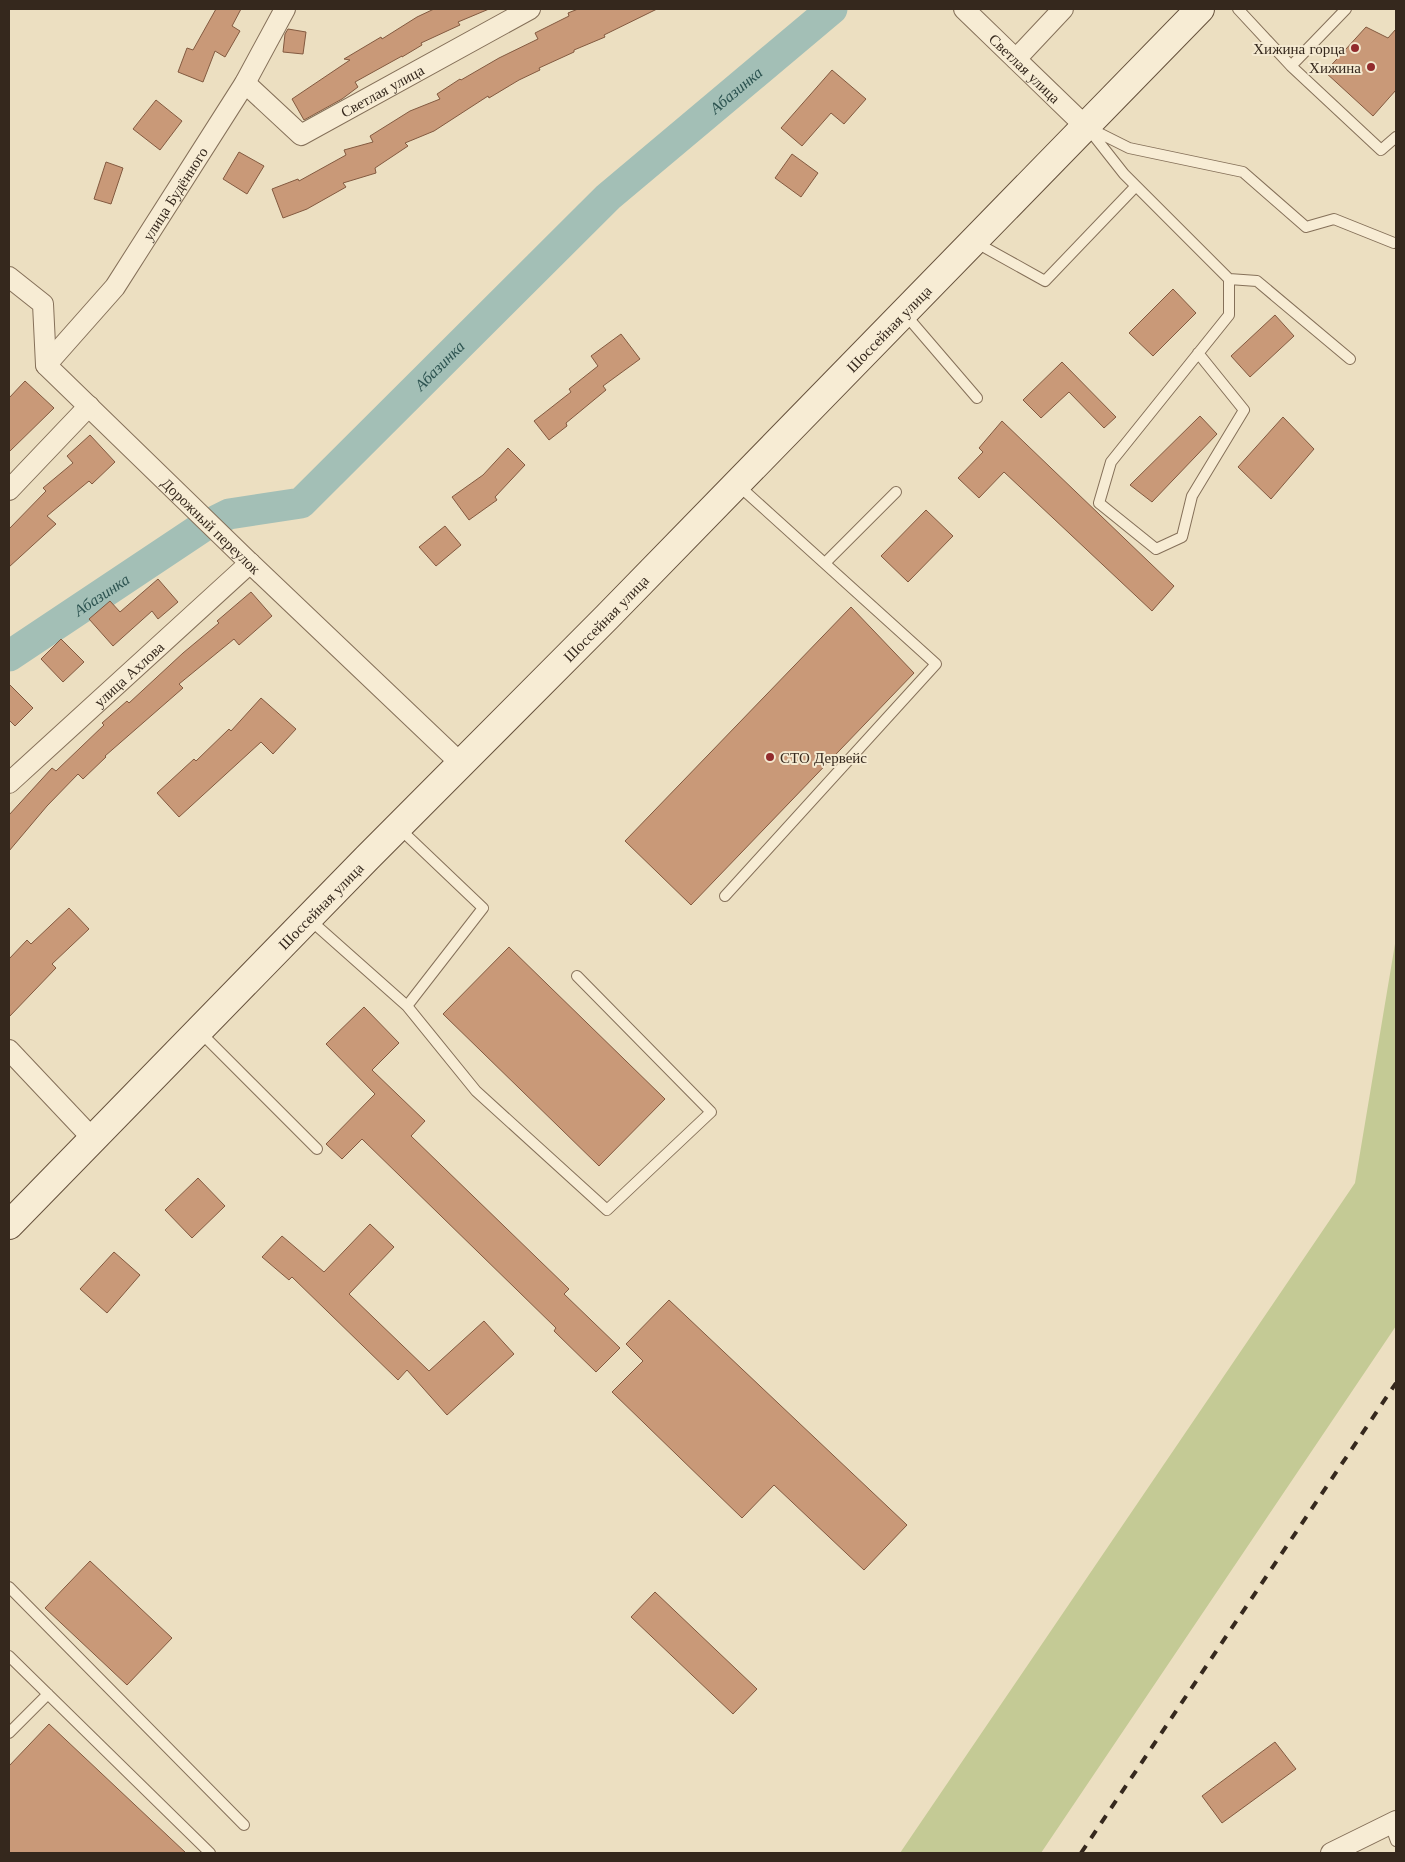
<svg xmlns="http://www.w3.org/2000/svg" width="1405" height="1862" font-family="'Libre Baskerville',serif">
  <rect width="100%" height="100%" fill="#ecdfc1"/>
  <path fill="#c4ca95" d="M1396 938V1326L1041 1853H900L1355 1183Z"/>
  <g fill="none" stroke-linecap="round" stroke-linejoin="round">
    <path stroke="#a3bfb6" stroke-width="31" id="s1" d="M9 656 201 528 229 514 301 503 608 197 832 9"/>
  </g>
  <path fill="#c99978" stroke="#835a40" d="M216 9H241L232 26 240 31 225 57 215 51 203 82 178 72 187 48 193 50Z
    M434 9H489L458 22 460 25 421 43 422 45 402 57V56L355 82 358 87 342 99 304 120 292 99 350 60 344 59 381 37 382 39 417 17Z
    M578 9H657L604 35 605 37 574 50V52L539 68 540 70 519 80 489 98 488 96 434 131 405 143 408 146 375 168 376 173 343 183 346 187 307 209 283 218 272 189 298 179 299 181 346 155 344 150 373 142 370 136 410 111 440 99 437 94 460 79 461 80 499 58 538 39 535 33 569 16 568 13Z
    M1366 27 1388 38 1396 29V90L1373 116 1325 72Z
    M288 29 306 32 303 54 283 52 285 34Z
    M832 70 866 99 844 124 831 113 802 146 781 128Z
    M156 100 182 121 160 150 133 129Z
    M239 152 264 166 247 194 223 179Z
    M792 154 818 173 801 197 775 178Z
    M106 162 123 168 111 204 94 199Z
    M1173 289 1196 313 1153 356 1129 333Z
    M1275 315 1294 336 1250 377 1231 356Z
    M621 334 640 359 603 386 606 390 566 423 567 426 549 440 534 421 571 392 569 389 598 366 591 356Z
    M1062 362 1116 417 1104 428 1069 392 1041 418 1023 400Z
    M25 381 54 408 9 452V398Z
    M1200 416 1217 434 1152 502 1130 485Z
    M1283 417 1314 449 1271 499 1238 467Z
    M1002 421 1174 586 1152 611 1004 472 979 498 958 478 983 452 979 448Z
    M90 435 115 462 92 484 89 481 47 516 56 524 9 567V529L46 491 43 488 73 463 67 456Z
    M508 448 525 465 495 497 497 500 469 520 452 497 483 475Z
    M926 510 953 536 908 582 881 556Z
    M445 526 461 545 436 566 419 547Z
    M158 579 178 602 158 619 152 611 113 646 89 619 110 601 120 612Z
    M251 592 272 616 239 645 234 639 179 684 183 688 105 756 106 757 83 779 78 774 47 806 9 851V815L52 768 56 771 104 725 102 723 127 701 129 703 183 653 219 623 217 621Z
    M851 607 914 673 691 905 625 841Z
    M61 639 84 662 63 682 41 659Z
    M9 684 33 708 15 726 9 720Z
    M261 698 296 729 273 754 261 742 179 817 157 793 194 759 196 761 229 729 231 731Z
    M69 908 89 929 52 964 56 968 9 1017V959L27 940 31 944Z
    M509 947 665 1099 599 1166 443 1014Z
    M364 1007 399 1043 372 1070 425 1121 411 1136 569 1289 564 1294 620 1348 596 1372 554 1331 556 1328 362 1139 342 1159 326 1144 375 1094 326 1044Z
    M198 1178 225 1206 192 1238 165 1210Z
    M370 1224 394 1247 349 1294 429 1371 484 1321 514 1354 447 1415 407 1370 398 1380 292 1277 289 1280 262 1257 282 1236 324 1272Z
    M114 1252 140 1275 107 1313 80 1289Z
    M669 1300 907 1525 864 1570 774 1485 742 1518 612 1392 643 1361 626 1344Z
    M90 1561 172 1638 127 1685 45 1608Z
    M655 1592 757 1689 733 1714 631 1617Z
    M49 1724 186 1853H9V1766Z
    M1275 1742 1296 1769 1222 1823 1202 1796Z"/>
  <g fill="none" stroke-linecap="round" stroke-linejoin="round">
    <defs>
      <path id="service" d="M1238 9 1291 66 1381 150 1396 137
        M1291 66 1346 9
        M1087 127 1124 174 1229 279 1257 281 1350 359
        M1091 129 1129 148 1243 172 1306 227 1334 219 1394 243
        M975 242 1045 281 1136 186
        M904 313 977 398
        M1198 353 1244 410 1192 496 1182 537 1156 549 1099 503 1111 462 1229 315V279
        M825 563 896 492
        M399 828 483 908 407 1006 476 1091 607 1210 711 1112 577 976
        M725 896 936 664 738 485
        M309 919 407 1006
        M199 1031 317 1149
        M9 1587 244 1825
        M9 1656 210 1853
        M9 1733 48 1694
        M1390 1824 1396 1841"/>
      <g id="minor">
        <path id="s2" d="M964 9 1086 127"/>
        <path d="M1016 59 1063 9"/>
        <path id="s3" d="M245 83 301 135 530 9"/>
        <path id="s4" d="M9 277 43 304 46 365 250 563 454 757"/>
        <path id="s5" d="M46 365 115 287 245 83 285 9"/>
        <path d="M9 490 89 406"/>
        <path id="s6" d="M9 783 250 563"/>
        <path d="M9 1050 93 1139"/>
        <path d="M1331 1853 1396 1821"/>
      </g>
      <g id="secondary">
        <path id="s7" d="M9 1225 367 858 607 617 1200 9"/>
      </g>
    </defs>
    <use href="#service" stroke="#857059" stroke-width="12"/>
    <use href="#minor" stroke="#857059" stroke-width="22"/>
    <use href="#secondary" stroke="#66513c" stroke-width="30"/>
    <use href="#service" stroke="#f7ecd4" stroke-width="10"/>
    <use href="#minor" stroke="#f7ecd4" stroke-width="20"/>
    <use href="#secondary" stroke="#f7ecd4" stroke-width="28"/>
    <path stroke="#35281d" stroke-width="4" stroke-dasharray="9 9" stroke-linecap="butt" d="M1081 1853 1396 1383"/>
  </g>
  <g fill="#922b2d" stroke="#f4e9d0" stroke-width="2">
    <circle cx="1355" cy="48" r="5"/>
    <circle cx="1371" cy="67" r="5"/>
    <circle cx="770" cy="757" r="5"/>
  </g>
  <g text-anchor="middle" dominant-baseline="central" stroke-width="4" stroke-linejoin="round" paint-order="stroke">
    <g font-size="15" fill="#35281d" stroke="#f4e9d0" text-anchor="end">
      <text x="1345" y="48">Хижина горца</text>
      <text x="1361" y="67">Хижина</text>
      <text x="780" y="757" text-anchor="start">СТО Дервейс</text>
    </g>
    <g font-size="15" fill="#35281d" stroke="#f4e9d0">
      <text stroke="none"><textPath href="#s2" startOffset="85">Светлая улица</textPath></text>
      <text stroke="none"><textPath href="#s3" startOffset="169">Светлая улица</textPath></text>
      <text stroke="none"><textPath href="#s5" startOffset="215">улица Будённого</textPath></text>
      <text stroke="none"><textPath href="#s7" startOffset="1256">Шоссейная улица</textPath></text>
      <text stroke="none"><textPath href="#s4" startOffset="335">Дорожный переулок</textPath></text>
      <text stroke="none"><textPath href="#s7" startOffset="851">Шоссейная улица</textPath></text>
      <text stroke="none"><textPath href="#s6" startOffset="162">улица Ахлова</textPath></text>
      <text stroke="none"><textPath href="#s7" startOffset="446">Шоссейная улица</textPath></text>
    </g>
    <g font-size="16" font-style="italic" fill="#2d5451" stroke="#f4e9d0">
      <text stroke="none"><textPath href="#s1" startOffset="935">Абазинка</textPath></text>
      <text stroke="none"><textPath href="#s1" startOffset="530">Абазинка</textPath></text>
      <text stroke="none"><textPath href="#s1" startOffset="111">Абазинка</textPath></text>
    </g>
  </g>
  <rect width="1405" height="1862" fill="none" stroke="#35281d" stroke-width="20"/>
</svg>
